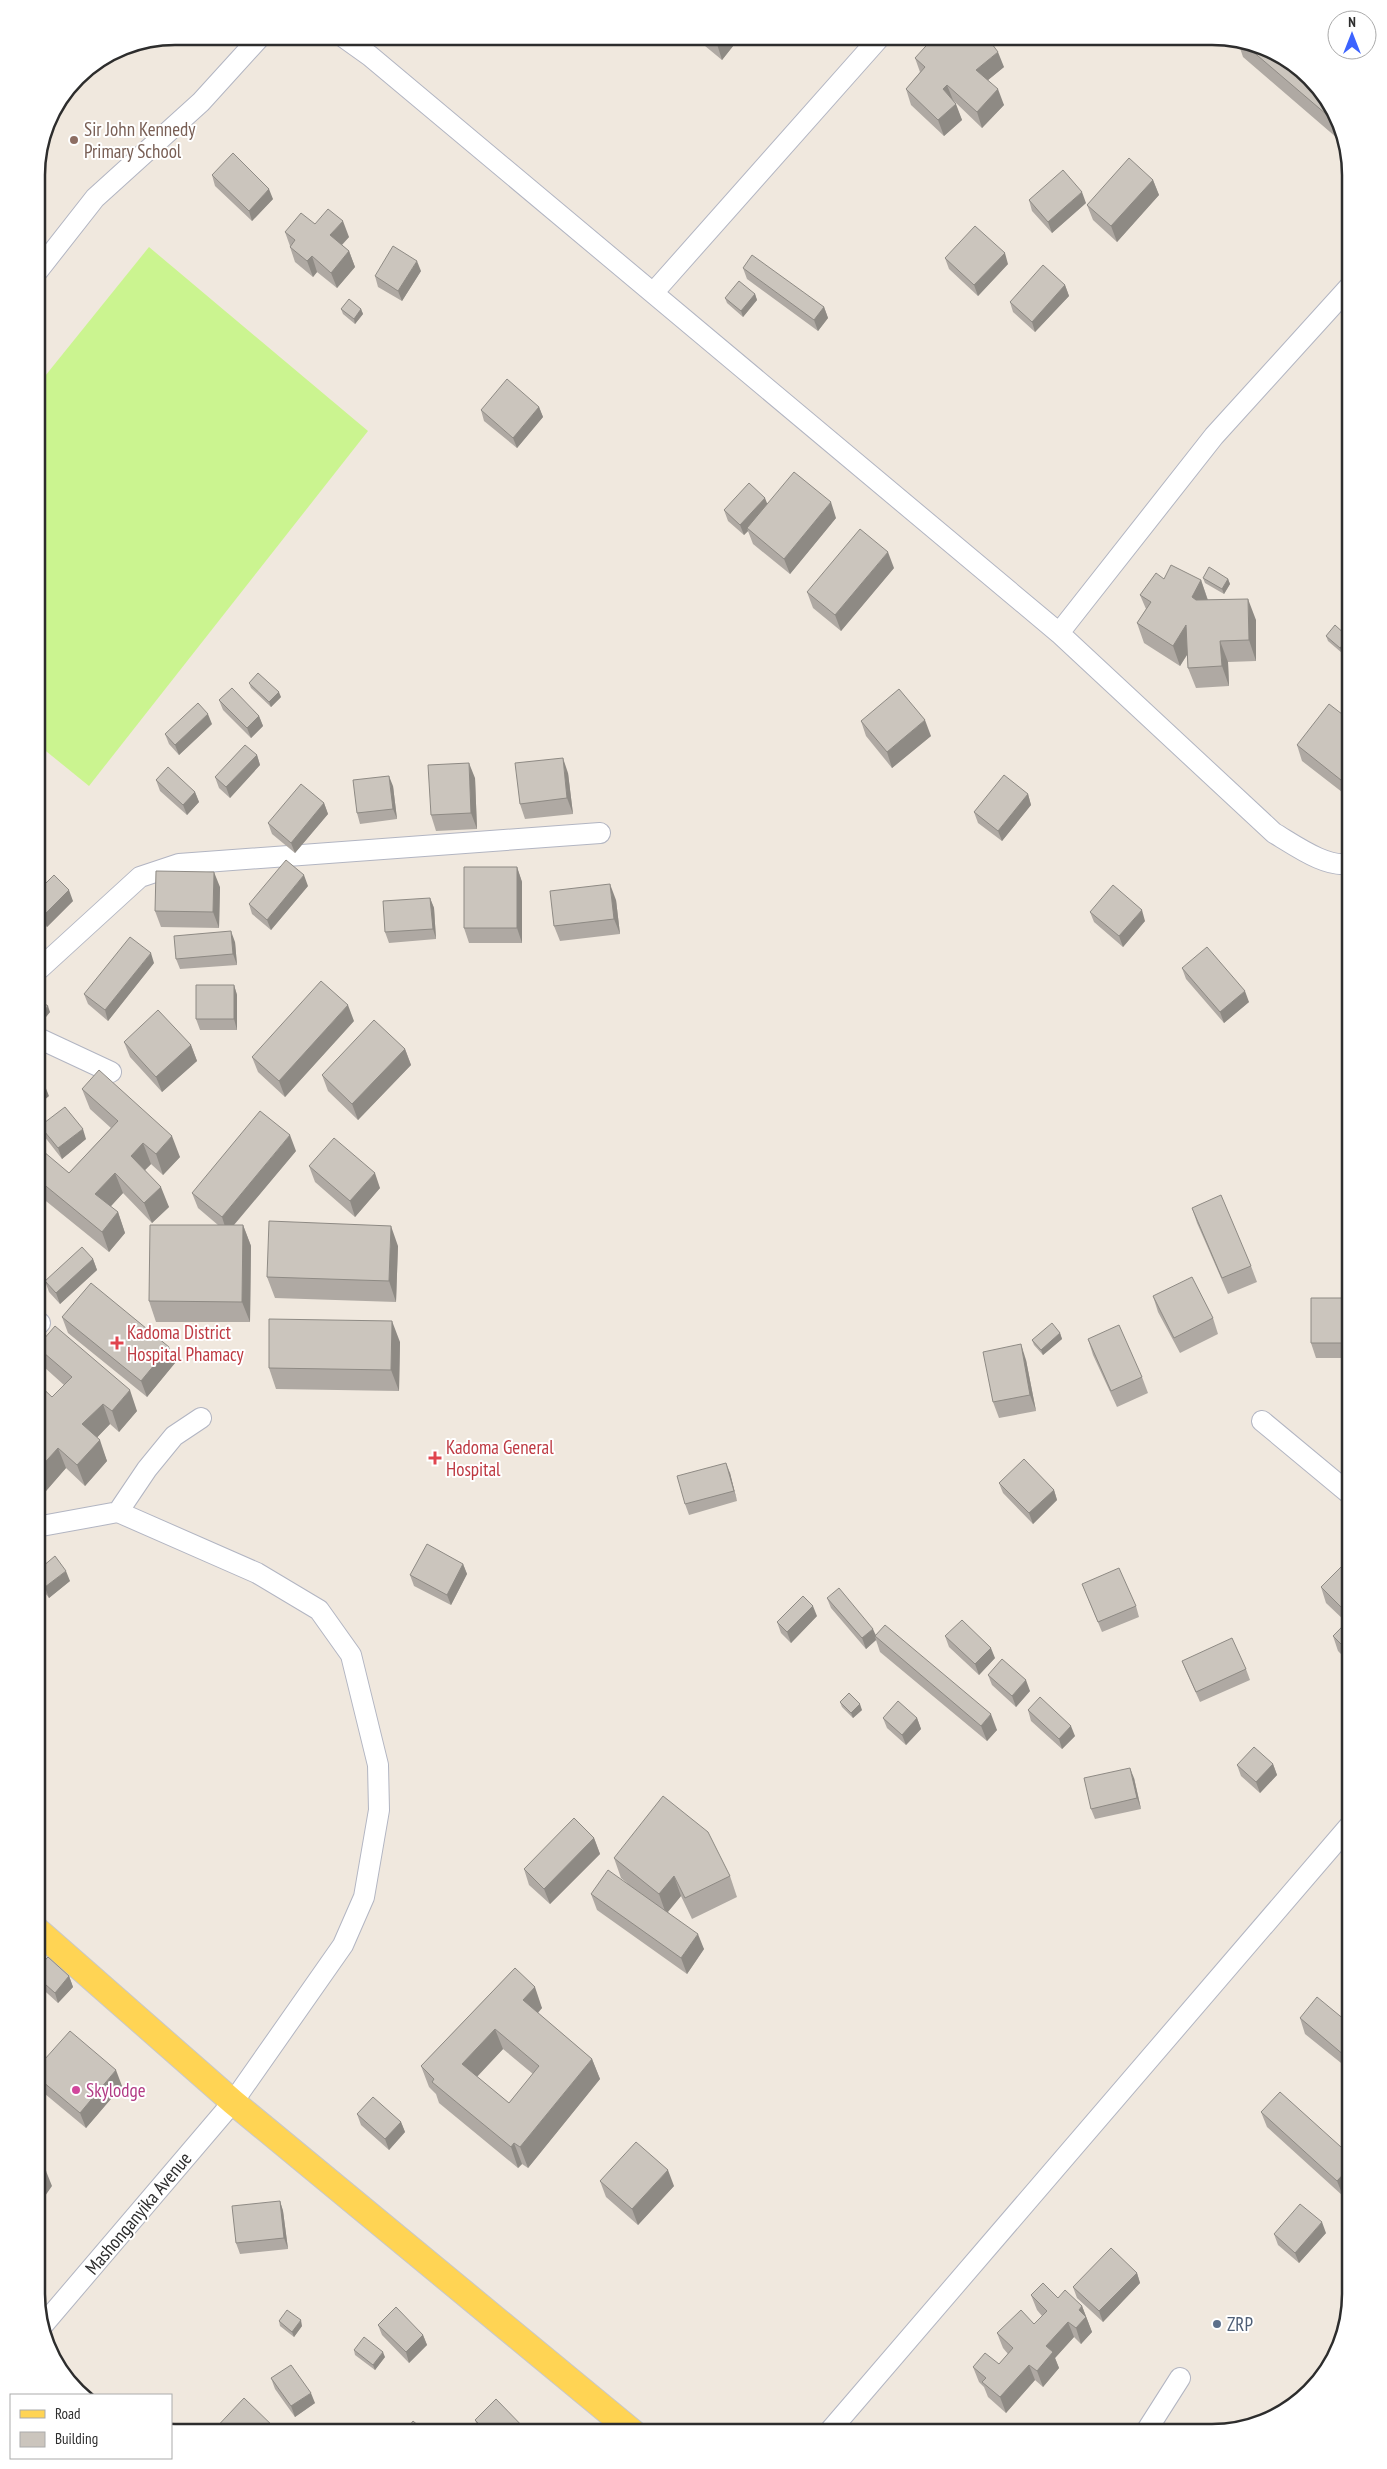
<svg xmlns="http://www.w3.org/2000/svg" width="1387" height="2469" font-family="'PT Sans Narrow',sans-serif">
  <rect width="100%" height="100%" fill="#f0e8de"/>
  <path fill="#cbf490" d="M149 247 368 431 89 786 36 743 37 386Z"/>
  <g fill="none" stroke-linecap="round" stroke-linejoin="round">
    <defs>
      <path id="minor" d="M342 36 370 56 1059 633 1274 833C1293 844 1328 870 1351 863
        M37 272 95 198 201 102 261 36
        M653 293 881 36
        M1059 633 1214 436 1351 285
        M36 972 140 877 179 864 600 833
        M36 1037 111 1072
        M36 1327 40 1323
        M1262 1421 1351 1495
        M36 1527 118 1512 147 1469 174 1436 201 1418
        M43 2325 233 2102 343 1945 364 1897 379 1810 378 1765 351 1655 319 1610 257 1573 118 1512
        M828 2433 1351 1824
        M1145 2433 1180 2378"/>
      <path id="major" d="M36 1929 233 2102 634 2433"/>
    </defs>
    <use href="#minor" stroke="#b2b5c2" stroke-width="22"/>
    <use href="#major" stroke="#c8c8c8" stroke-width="27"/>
    <use href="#minor" stroke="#fff" stroke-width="20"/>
    <use href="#major" stroke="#ffd454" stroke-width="25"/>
  </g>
  <path fill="#afa9a3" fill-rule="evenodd" d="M693 36H741L722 60Z
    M1238 42 1289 60 1337 114 1344 144 1243 57Z
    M965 44 1004 67 988 80 1004 105 982 128 954 101 962 120 944 136 911 105 906 89 920 72 915 58Z
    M212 175 273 199 252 221 215 186Z
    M1153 180 1159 195 1117 242 1093 220 1087 205Z
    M1029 200 1086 203 1052 233 1032 211Z
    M315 224 349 237 342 245 349 251 355 267 337 288 317 272 313 277 295 262 290 247V246L285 232Z
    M945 258 1008 264 978 296 949 269Z
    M743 268 824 307 828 318 818 331 747 279Z
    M421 271 402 301 378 287 375 276Z
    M1065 285 1069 296 1035 332 1013 312 1010 302Z
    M755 294 757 300 743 317 727 303 725 298Z
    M341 309H361L363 314 355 324 343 314Z
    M539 407 543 417 517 448 484 421 481 410Z
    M767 503 836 518 790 574 753 544 748 531 744 535 728 521 724 510Z
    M894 568 841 631 813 608 807 592Z
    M1203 578 1228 579 1230 584 1224 594 1205 583Z
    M1164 579 1201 580 1208 600 1256 620V661L1228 662 1229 686 1196 688 1188 668 1187 655 1180 666 1144 643 1137 623 1146 609 1140 595Z
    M1326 636 1349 638 1351 643 1342 653 1328 641Z
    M249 683 281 697 271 707 251 688Z
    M219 700 259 716 263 726 251 738 223 710Z
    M861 721 931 736 892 768 866 736Z
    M1351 721V799L1302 761 1297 745Z
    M212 724 179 755 169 744 165 734Z
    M257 755 260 765 230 798 219 788 215 777Z
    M568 773 573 814 525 819 520 804Z
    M475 778 477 829 436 831 431 815Z
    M156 780 195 792 199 802 187 815 160 791Z
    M393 786 397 819 360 824 357 813Z
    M1028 794 1031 805 1002 841 978 823 974 812Z
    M324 803 328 814 295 853 272 834 268 823Z
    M517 867 522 882V943H469L464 928Z
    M308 886 271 930 252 914 249 904Z
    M220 887 219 928 161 927 155 911Z
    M36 893 73 901 47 927 36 916Z
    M430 898 434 908 436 939 389 943 385 932Z
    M616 900 620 934 560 941 554 926Z
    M1090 912 1145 921 1123 947 1094 922Z
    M235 942 237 965 180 969 176 959Z
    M154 963 108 1021 88 1004 84 994Z
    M1182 968 1249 1002 1224 1023 1186 979Z
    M234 985 237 995V1030H200L196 1019Z
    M36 1000 50 1012 41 1023 36 1020Z
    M354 1021 285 1097 258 1072 252 1057Z
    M124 1042 191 1045 197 1061 162 1092 130 1057Z
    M405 1049 411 1065 358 1120 328 1091 322 1075Z
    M82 1089 180 1157 163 1175 151 1164 145 1170 169 1207 152 1223 123 1193 110 1206 118 1212 125 1233 109 1252 36 1193V1147L69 1173 111 1128 90 1109Z
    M40 1126 86 1139 62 1159 44 1136Z
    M296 1151 234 1225H243L251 1246 250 1322H156L149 1301 218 1225 198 1208 192 1193Z
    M309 1166 380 1188 355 1217 315 1182Z
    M1192 1208 1251 1266 1257 1282 1228 1294 1197 1223Z
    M398 1246 396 1302 275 1298 267 1277Z
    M93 1259 97 1270 60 1304 49 1292 45 1281Z
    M1153 1296 1213 1318 1218 1334 1180 1353 1158 1312Z
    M1351 1298V1358H1316L1311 1343Z
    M62 1317 175 1363 147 1397 68 1333Z
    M1060 1333 1062 1339 1043 1355 1034 1345 1032 1340Z
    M1088 1339 1142 1377 1148 1393 1117 1407 1093 1355Z
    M400 1342 399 1391 276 1389 269 1368Z
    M37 1347 137 1411 119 1432 110 1424 97 1437 107 1461 85 1486 66 1468 46 1491 36 1482V1382L52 1397 64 1385 44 1367Z
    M1026 1360 1036 1411 999 1418 993 1402Z
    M730 1473 737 1501 689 1515 685 1504Z
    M999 1483 1054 1490 1057 1500 1033 1524 1003 1493Z
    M463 1564 467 1574 451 1605 414 1586 410 1575Z
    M36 1572 70 1581 49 1598 38 1584 36 1579Z
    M1351 1575V1664L1338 1651 1333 1636 1346 1622 1326 1603 1321 1587Z
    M1082 1584 1136 1606 1139 1617 1102 1632Z
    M827 1598 876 1635 997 1730 987 1741 880 1652 876 1640 866 1649 831 1608Z
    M817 1616 791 1643 781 1633 777 1622Z
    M945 1636 995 1658 979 1675 949 1647Z
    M1182 1661 1246 1669 1250 1680 1200 1702 1186 1671Z
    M988 1675 1030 1691 1016 1707 992 1685Z
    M840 1702 862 1710 853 1718 842 1707Z
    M1028 1710 1075 1736 1062 1749 1031 1721Z
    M883 1718H917L921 1729 906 1745 887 1728Z
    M1273 1764 1277 1775 1260 1793 1241 1776 1237 1765Z
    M1134 1778 1141 1809 1095 1819 1091 1809Z
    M594 1838 600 1854 550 1904 529 1885 524 1869Z
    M614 1858 730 1876 737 1897 692 1919 681 1896 668 1912 704 1949 687 1974 597 1910 591 1894 627 1883 621 1878Z
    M515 1968 542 2008 538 2013 592 2059 600 2079 528 2168 522 2164 518 2168 439 2103 436 2094 429 2087 421 2066ZM503 2049 533 2074 509 2103 477 2077Z
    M36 1970 69 1976 73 1987 58 2003 37 1984Z
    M1300 2018 1351 2025V2071L1305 2034Z
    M36 2069 122 2086 86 2128 39 2089 36 2082Z
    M1261 2112 1351 2156V2188L1343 2196 1267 2127Z
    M357 2114 401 2122 405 2132 389 2150 361 2125Z
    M600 2181 674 2186 638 2225 606 2197Z
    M280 2201 283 2211 288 2249 240 2254 236 2243Z
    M1326 2233 1299 2263 1278 2245 1274 2234Z
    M1137 2273 1140 2283 1103 2322 1077 2298 1073 2287Z
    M1031 2295 1058 2298 1082 2306 1092 2332 1081 2344 1074 2337 1055 2358 1059 2368 1043 2387 1035 2380 1006 2413 988 2397 984 2387 979 2382 973 2367 999 2364 1008 2354 1003 2348 997 2333 1034 2324 1042 2316 1037 2310Z
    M279 2321 302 2326 294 2337 280 2326Z
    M378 2325 423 2335 427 2345 409 2363 382 2335Z
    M354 2350 385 2357 375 2370 355 2355Z
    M271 2378 315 2403 295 2417 275 2389Z
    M475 2420 529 2433H482L479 2430Z"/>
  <path fill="#8e8a84" d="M723 36H741L722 60 717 44Z
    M998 52 1004 67 982 85 976 70Z
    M947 85 953 100 943 89Z
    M998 89 1004 105 982 128 977 112Z
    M956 104 962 120 944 136 938 120Z
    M1153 180 1159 195 1117 242 1111 226Z
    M269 189 273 199 252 221 249 211Z
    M1082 192 1086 203 1052 233 1048 222Z
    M343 221 349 237 336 251 330 235Z
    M349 251 355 267 337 288 331 273Z
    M1005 253 1008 264 978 296 974 285Z
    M312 256 317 272 313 277 307 261Z
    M417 261 421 271 402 301 398 291Z
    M1065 285 1069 296 1035 332 1032 322Z
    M755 294 757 300 743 317 741 311Z
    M824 307 828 318 818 331 814 320Z
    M361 309 363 314 355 324 354 319Z
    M539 407 543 417 517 448 513 438Z
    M765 498 769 508 747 528 748 531 744 535 740 525Z
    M831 502 836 518 790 574 784 559Z
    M888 552 894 568 841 631 835 615Z
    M1228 579 1230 584 1224 594 1222 589Z
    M1201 580 1208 601 1199 618 1192 597Z
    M1248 599 1256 620V661L1249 640Z
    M1186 625 1193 645 1180 666 1173 646Z
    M1349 638 1351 643 1342 653 1340 648Z
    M1220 641 1228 662 1229 686 1222 666Z
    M279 692 281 697 271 707 269 702Z
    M208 714 212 724 179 755 175 745Z
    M259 716 263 726 251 738 247 728Z
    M925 720 931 736 892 768 887 752Z
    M257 755 260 765 230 798 226 787Z
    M563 758 568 773 573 814 567 798Z
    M469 763 475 778 477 829 471 813Z
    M389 776 393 786 397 819 393 809Z
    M195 792 199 802 187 815 183 805Z
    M1028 794 1031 805 1002 841 998 831Z
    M324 803 328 814 295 853 291 843Z
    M517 867 522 882V943L517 928Z
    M214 872 220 887 219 928 213 912Z
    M304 875 308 886 271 930 267 920Z
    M610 884 616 900 620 934 614 919Z
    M69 890 73 901 47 927 43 916Z
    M430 898 434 908 436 939 433 929Z
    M1142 910 1145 921 1123 947 1119 936Z
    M231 931 235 942 237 965 233 954Z
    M151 953 154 963 108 1021 105 1010Z
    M234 985 237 995V1030L234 1019Z
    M1245 991 1249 1002 1224 1023 1220 1012Z
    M348 1005 354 1021 285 1097 279 1081Z
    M48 1006 50 1012 41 1023 39 1018Z
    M191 1045 197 1061 162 1092 156 1077Z
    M405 1049 411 1065 358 1120 352 1104Z
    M45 1086 49 1096 36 1107V1093Z
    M83 1129 86 1139 62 1159 58 1148Z
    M290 1135 296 1151 227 1233 222 1217Z
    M172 1136 180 1157 163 1175 156 1154Z
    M143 1143 151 1164 139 1176 131 1156Z
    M115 1173 123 1193 103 1215 95 1194Z
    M375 1173 380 1188 355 1217 350 1201Z
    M161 1187 169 1207 152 1223 144 1203Z
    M118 1212 125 1233 109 1252 102 1232Z
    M243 1225 251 1246 250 1322 242 1302Z
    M391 1226 398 1246 396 1302 389 1281Z
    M93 1259 97 1270 60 1304 56 1293Z
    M392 1321 400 1342 399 1391 391 1370Z
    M1060 1333 1062 1339 1043 1355 1041 1350Z
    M1021 1344 1026 1360 1036 1411 1030 1395Z
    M169 1347 175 1363 147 1397 141 1381Z
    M130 1390 137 1411 119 1432 112 1411Z
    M103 1404 110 1424 90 1445 82 1424Z
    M100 1440 107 1461 85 1486 77 1465Z
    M58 1448 66 1468 46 1491 38 1470Z
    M726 1463 730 1473 737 1501 734 1491Z
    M1054 1490 1057 1500 1033 1524 1029 1513Z
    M463 1564 467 1574 451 1605 447 1595Z
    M66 1571 70 1581 49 1598 45 1587Z
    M813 1606 817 1616 791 1643 787 1632Z
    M873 1629 877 1638 875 1636 876 1640 866 1649 862 1638Z
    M991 1648 995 1658 979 1675 975 1664Z
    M1026 1680 1030 1691 1016 1707 1012 1696Z
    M860 1704 862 1710 853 1718 851 1713Z
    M991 1714 997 1730 987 1741 981 1726Z
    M917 1718 921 1729 906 1745 902 1735Z
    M1071 1726 1075 1736 1062 1749 1059 1739Z
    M1273 1764 1277 1775 1260 1793 1256 1782Z
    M1130 1768 1134 1778 1141 1809 1137 1798Z
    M594 1838 600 1854 550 1904 544 1889Z
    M674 1876 681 1896 666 1914 659 1894Z
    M698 1934 704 1949 687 1974 681 1958Z
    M69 1976 73 1987 58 2003 55 1993Z
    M535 1987 542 2008 530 2021 523 2000Z
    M495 2029 503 2049 469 2085 462 2064Z
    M592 2059 600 2079 528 2168 520 2147Z
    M116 2070 122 2086 86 2128 80 2113Z
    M401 2122 405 2132 389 2150 385 2139Z
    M514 2143 522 2164 518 2168 511 2147Z
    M1351 2166V2188L1343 2196 1337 2181Z
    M668 2170 674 2186 638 2225 632 2209Z
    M46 2171 52 2186 36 2209V2185Z
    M280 2201 283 2211 288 2249 284 2238Z
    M1322 2222 1326 2233 1299 2263 1295 2253Z
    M1137 2273 1140 2283 1103 2322 1099 2311Z
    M1082 2306 1092 2332 1081 2344 1076 2328 1079 2310Z
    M301 2320 302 2326 294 2337 292 2332Z
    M1068 2322 1074 2337 1055 2358 1059 2368 1043 2387 1037 2371 1046 2346Z
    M423 2335 427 2345 409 2363 406 2352Z
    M383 2352 385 2357 375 2370 373 2365Z
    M1029 2365 1035 2380 1006 2413 1000 2397Z
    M311 2393 315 2403 295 2417 291 2406Z"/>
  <path fill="#cbc5bd" stroke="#8e8a84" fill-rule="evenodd" d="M707 36H723L717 44Z
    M935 36H956L965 44 974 36H986L998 52 976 70 998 89 977 112 947 85 943 89 956 104 938 120 906 89 925 67 915 58Z
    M1244 44 1289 60 1337 114 1340 126Z
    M233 153 269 189 249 211 212 175Z
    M1129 158 1153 180 1111 226 1087 205Z
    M1063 170 1082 192 1048 222 1029 200Z
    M328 209 343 221 330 235 349 251 331 273 312 256 307 261 290 247 295 240 285 232 301 213 315 224Z
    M975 226 1005 253 974 285 945 258Z
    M393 246 417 261 398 291 375 276Z
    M752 255 824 307 814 320 743 268Z
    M1043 265 1065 285 1032 322 1010 302Z
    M739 281 755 294 741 311 725 298Z
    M349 299 361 309 354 319 341 309Z
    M507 379 539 407 513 438 481 410Z
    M794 472 831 502 784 559 747 528Z
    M749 483 765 498 740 525 724 510Z
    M860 529 888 552 835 615 807 592Z
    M1171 565 1201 580 1192 597 1196 600 1248 599 1249 640 1220 641 1222 666 1188 668 1186 625 1173 646 1137 623 1151 602 1140 595 1156 573 1164 579Z
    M1209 567 1228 579 1222 589 1203 578Z
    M1335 625 1349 638 1340 648 1326 636Z
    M258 673 279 692 269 702 249 683Z
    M232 688 259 716 247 728 219 700Z
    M899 689 925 720 887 752 861 721Z
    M198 703 208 714 175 745 165 734Z
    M1329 704 1351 721V788L1297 745Z
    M245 745 257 755 226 787 215 777Z
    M563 758 567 798 520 804 515 763Z
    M469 763 471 813 431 815 428 765Z
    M168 767 195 792 183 805 156 780Z
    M1004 775 1028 794 998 831 974 812Z
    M389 776 393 809 357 813 353 780Z
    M301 784 324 803 291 843 268 823Z
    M286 860 304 875 267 920 249 904Z
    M464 867H517V928H464Z
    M156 871 214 872 213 912 155 911Z
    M54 875 69 890 43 916 36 910V893Z
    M610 884 614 919 554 926 550 891Z
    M1113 885 1142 910 1119 936 1090 912Z
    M430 898 433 929 385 932 383 901Z
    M231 931 233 954 176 959 174 936Z
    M130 937 151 953 105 1010 84 994Z
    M1207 947 1245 991 1220 1012 1182 968Z
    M321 981 348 1005 279 1081 252 1057Z
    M196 985H234V1019H196Z
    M38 999 48 1006 39 1018 36 1016V1000Z
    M158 1010 191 1045 156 1077 124 1042Z
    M374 1020 405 1049 352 1104 322 1075Z
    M99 1070 172 1136 156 1154 143 1143 131 1156 161 1187 144 1203 115 1173 95 1194 118 1212 102 1232 36 1178 37 1146 69 1173 118 1121 82 1089Z
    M36 1077 45 1086 36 1093Z
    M65 1107 83 1129 58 1148 40 1126Z
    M260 1111 290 1135 222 1217 192 1193Z
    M334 1138 375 1173 350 1201 309 1166Z
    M1221 1195 1251 1266 1222 1278 1192 1208Z
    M269 1221 391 1226 389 1281 267 1277Z
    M150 1225H243L242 1302 149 1301Z
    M82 1247 93 1259 56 1293 45 1281Z
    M1192 1277 1213 1318 1174 1338 1153 1296Z
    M91 1283 169 1347 141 1381 62 1317Z
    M1311 1298H1351V1343H1311Z
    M269 1319 392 1321 391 1370 269 1368Z
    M1052 1323 1060 1333 1041 1350 1032 1340Z
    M1119 1325 1142 1377 1111 1391 1088 1339Z
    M55 1326 130 1390 112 1411 103 1404 82 1424 100 1440 77 1465 58 1448 38 1470 36 1468V1382L52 1397 72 1377 37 1347Z
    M1021 1344 1030 1395 993 1402 983 1352Z
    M1024 1459 1054 1490 1029 1513 999 1483Z
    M726 1463 734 1491 685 1504 677 1476Z
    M427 1544 463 1564 447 1595 410 1575Z
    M55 1556 66 1571 45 1587 36 1576V1572Z
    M1342 1566 1351 1575V1617L1321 1587Z
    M1119 1568 1136 1606 1098 1622 1082 1584Z
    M839 1588 873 1629 862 1638 827 1598Z
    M803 1596 813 1606 787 1632 777 1622Z
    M1351 1618V1654L1333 1636Z
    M962 1620 991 1648 975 1664 945 1636Z
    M885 1625 991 1714 981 1726 875 1636Z
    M1232 1638 1246 1669 1196 1692 1182 1661Z
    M1002 1659 1026 1680 1012 1696 988 1675Z
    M849 1693 860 1704 851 1713 840 1702Z
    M1040 1697 1071 1726 1059 1739 1028 1710Z
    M898 1701 917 1718 902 1735 883 1718Z
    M1254 1747 1273 1764 1256 1782 1237 1765Z
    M1130 1768 1137 1798 1091 1809 1084 1778Z
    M663 1796 708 1832 730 1876 685 1898 674 1876 659 1894 614 1858Z
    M574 1818 594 1838 544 1889 524 1869Z
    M608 1870 698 1934 681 1958 591 1894Z
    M48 1957 69 1976 55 1993 36 1976V1970Z
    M515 1968 535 1987 523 2000 592 2059 520 2147 514 2143 511 2147 432 2082 434 2079 421 2066ZM495 2029 539 2066 509 2103 462 2064Z
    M1317 1997 1351 2025V2061L1300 2018Z
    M70 2031 116 2070 80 2113 36 2076V2069Z
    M1280 2092 1351 2156V2166L1337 2181 1261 2112Z
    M373 2097 401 2122 385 2139 357 2114Z
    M636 2142 668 2170 632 2209 600 2181Z
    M36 2164 46 2171 36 2185Z
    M280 2201 284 2238 236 2243 232 2206Z
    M1300 2204 1322 2222 1295 2253 1274 2234Z
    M1111 2248 1137 2273 1099 2311 1073 2287Z
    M1043 2283 1058 2298 1065 2290 1082 2306 1079 2310 1086 2317 1076 2328 1068 2322 1046 2346 1053 2352 1037 2371 1029 2365 1000 2397 982 2382 986 2378 973 2367 985 2353 999 2364 1013 2348 997 2333 1021 2310 1034 2324 1047 2311 1031 2295Z
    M396 2307 423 2335 406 2352 378 2325Z
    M287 2310 301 2320 292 2332 279 2321Z
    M364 2337 383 2352 373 2365 354 2350Z
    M291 2365 311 2393 291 2406 271 2378Z
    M244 2398 279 2432H212Z
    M496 2399 529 2433H488L475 2420Z
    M413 2421 427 2433H404Z
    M959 2423 969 2433H949Z"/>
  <circle fill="#8d6e63" stroke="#fff" stroke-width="2" cx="74" cy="140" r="5"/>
  <g fill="#e0444e" stroke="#fff" stroke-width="2">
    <path d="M114.5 1335.5h5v5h5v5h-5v5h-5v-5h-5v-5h5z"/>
    <path d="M432.5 1450.5h5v5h5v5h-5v5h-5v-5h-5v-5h5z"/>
  </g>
  <circle fill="#d1479c" stroke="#fff" stroke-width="2" cx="76" cy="2090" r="5"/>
  <circle fill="#5c6f8a" stroke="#fff" stroke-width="2" cx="1217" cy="2324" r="5"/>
  <g text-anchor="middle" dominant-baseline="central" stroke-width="4" stroke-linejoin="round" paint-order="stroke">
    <g font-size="19" fill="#785e54" stroke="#fff" text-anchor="start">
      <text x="84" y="129">Sir John Kennedy<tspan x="84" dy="22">Primary School</tspan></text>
    </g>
    <g font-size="19" fill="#be3a42" stroke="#fff" text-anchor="start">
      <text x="127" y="1332">Kadoma District<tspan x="127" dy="22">Hospital Phamacy</tspan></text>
      <text x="446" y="1447">Kadoma General<tspan x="446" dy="22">Hospital</tspan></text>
    </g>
    <g font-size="19" fill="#b23c85" stroke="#fff" text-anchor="start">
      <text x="86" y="2090">Skylodge</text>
    </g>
    <g font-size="19" fill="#2d2d2d" stroke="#fff">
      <text transform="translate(138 2213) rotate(-50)">Mashonganyika Avenue</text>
    </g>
    <g font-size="19" fill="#4e5e75" stroke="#fff" text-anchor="start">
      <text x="1227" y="2324">ZRP</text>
    </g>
  </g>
  <path d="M0 0H1387V2469H0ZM175 45H1212A130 130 0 0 1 1342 175V2294A130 130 0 0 1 1212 2424H175A130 130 0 0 1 45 2294V175A130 130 0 0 1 175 45Z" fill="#fff" fill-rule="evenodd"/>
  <path fill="none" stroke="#2d2d2d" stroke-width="2.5" d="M175 45H1212A130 130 0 0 1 1342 175V2294A130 130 0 0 1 1212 2424H175A130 130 0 0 1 45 2294V175A130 130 0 0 1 175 45Z"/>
  <rect x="10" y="2394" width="162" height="65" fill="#ffffff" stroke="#ababab"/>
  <rect x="20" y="2410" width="25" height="8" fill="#ffd454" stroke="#ababab"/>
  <text x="55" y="2419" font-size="15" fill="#2d2d2d">Road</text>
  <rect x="20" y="2432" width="25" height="15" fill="#cbc5bd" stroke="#ababab"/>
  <text x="55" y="2444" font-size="15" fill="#2d2d2d">Building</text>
  <g transform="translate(1352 35)"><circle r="24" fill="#ffffff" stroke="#ababab"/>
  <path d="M0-4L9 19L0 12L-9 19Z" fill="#3c63ff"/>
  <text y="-8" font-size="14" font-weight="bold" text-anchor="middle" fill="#2d2d2d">N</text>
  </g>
</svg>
